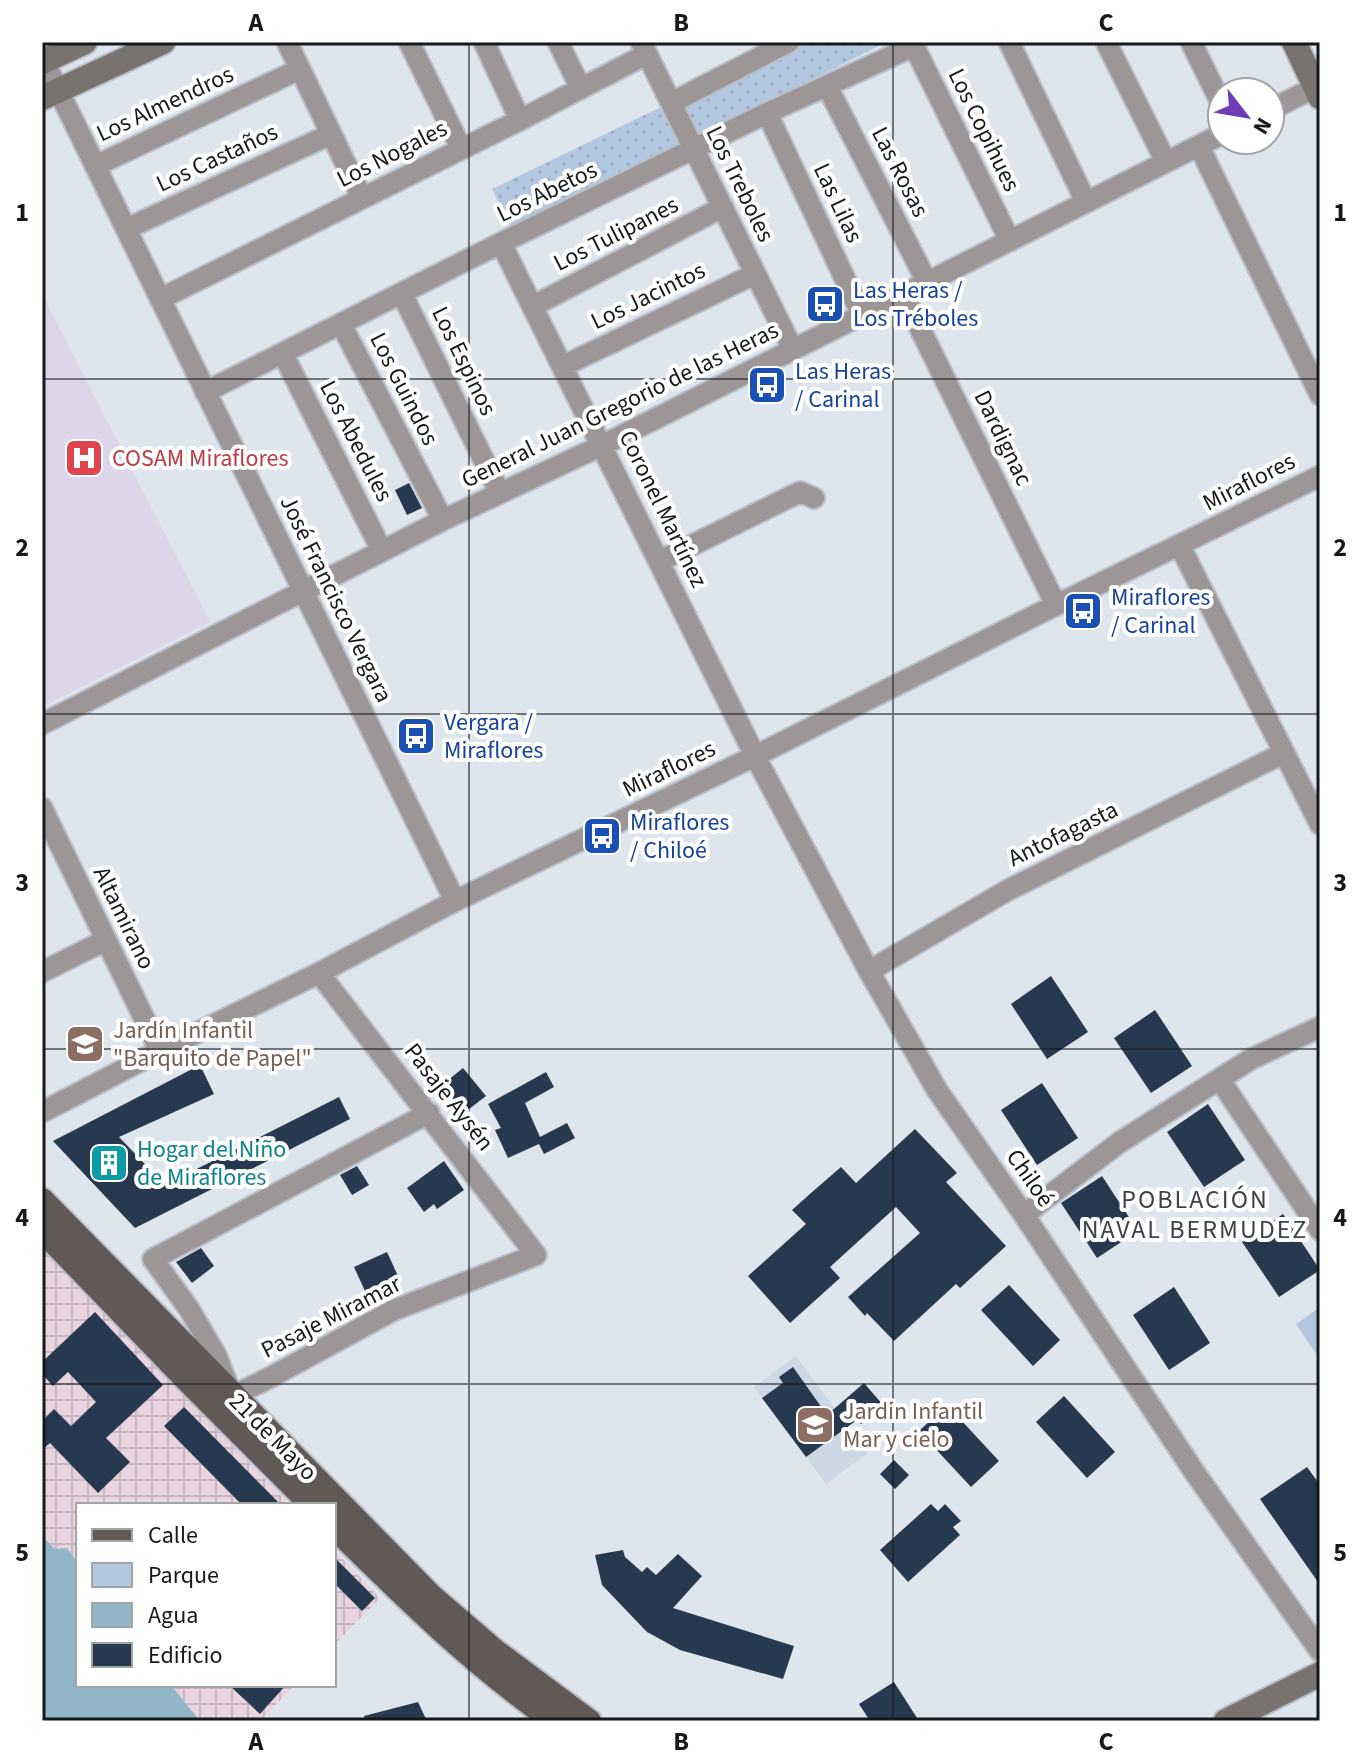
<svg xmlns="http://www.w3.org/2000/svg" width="1362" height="1763" font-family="'Source Sans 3',sans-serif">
  <defs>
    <pattern id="industrial-grid" width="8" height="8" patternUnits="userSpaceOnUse" patternTransform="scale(2)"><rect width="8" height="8" fill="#e9d3df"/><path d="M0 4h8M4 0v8" fill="none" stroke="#c7b5bf"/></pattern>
    <pattern id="green-dots" width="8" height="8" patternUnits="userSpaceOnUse" patternTransform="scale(2)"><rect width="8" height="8" fill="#b3c7e0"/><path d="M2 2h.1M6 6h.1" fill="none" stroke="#99aac0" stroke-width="1.8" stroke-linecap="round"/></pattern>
  </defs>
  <rect width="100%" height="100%" fill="#dee5ed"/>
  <path fill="#ccd8e6" d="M796 1356 868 1453 826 1484 754 1387Z"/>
  <path fill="url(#industrial-grid)" d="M42 1247 135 1344 290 1505H78V1563L67 1548 55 1549 42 1536Z
    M334 1550 380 1598 334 1645Z
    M171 1685H295L260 1721H200Z"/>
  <path fill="#ddd6eb" d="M42 294 210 622 42 707Z"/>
  <path fill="url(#green-dots)" d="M802 42H887L696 137 680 103Z
    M661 107 680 146 511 228 492 189Z"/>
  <path fill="#b3c7e0" d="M1320 1307V1360L1296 1324Z"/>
  <path fill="#91b6c5" d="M42 1536 55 1549 67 1548 78 1563V1685H171L200 1721H42Z"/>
  <path fill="#27394f" d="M409 483 422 508 407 515 395 490Z
    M1051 976 1088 1032 1047 1059 1011 1004Z
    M1155 1010 1192 1066 1151 1093 1114 1038Z
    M200 1065 214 1094 119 1137 165 1185 339 1097 350 1119 135 1228 53 1141Z
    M463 1068 486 1096 464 1113 442 1085Z
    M546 1072 554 1087 525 1103 540 1137 567 1123 575 1138 544 1154 539 1144 508 1158 495 1130 501 1128 488 1104Z
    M1042 1083 1078 1138 1037 1165 1001 1110Z
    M1208 1104 1245 1160 1204 1187 1167 1132Z
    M915 1129 957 1173 946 1182 1006 1246 960 1288 956 1284 894 1341 867 1313 865 1316 848 1297 920 1233 896 1207 830 1267 840 1278 790 1323 748 1276 806 1224 792 1210 811 1193 841 1167 856 1183Z
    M444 1161 464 1190 437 1209 434 1204 424 1212 407 1188Z
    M357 1166 369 1185 352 1195 340 1175Z
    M1102 1176 1138 1231 1097 1258 1061 1203Z
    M1283 1214 1320 1270 1279 1297 1242 1242Z
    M201 1248 214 1266 192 1283 176 1262Z
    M387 1252 398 1276 365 1291 354 1267Z
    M1009 1285 1060 1340 1033 1366 981 1310Z
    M1174 1287 1210 1343 1169 1370 1133 1315Z
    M95 1312 163 1385 106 1438 130 1462 98 1493 50 1443 42 1450V1421L54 1409 71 1426 96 1402 68 1372 53 1386 42 1374V1362Z
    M793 1367 827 1415 864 1383 883 1405 861 1424 857 1420 806 1457 762 1398 783 1383 779 1377Z
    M1064 1396 1115 1452 1087 1478 1036 1422Z
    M947 1405 999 1461 971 1487 919 1431Z
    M184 1407 281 1505H242L164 1426Z
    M894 1460 909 1475 895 1489 880 1474Z
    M1307 1467 1320 1485V1585L1260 1499Z
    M931 1504 938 1511 945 1504 961 1521 953 1527 960 1535 908 1582 880 1550Z
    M623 1550 625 1557 642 1572 647 1567 656 1575 678 1554 702 1576 673 1608 794 1646 783 1679 680 1650 647 1632 602 1585 595 1555Z
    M334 1557 375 1598 362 1611 334 1583Z
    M894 1682 919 1721H870L859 1704Z
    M229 1685H286L260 1714Z
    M418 1702 427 1721H365L364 1716Z"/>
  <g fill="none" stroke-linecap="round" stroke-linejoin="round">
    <defs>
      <path id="street" d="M287 42 362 198
        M409 42 461 148
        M484 42 520 120
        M558 42 580 87
        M641 42 793 350
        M912 42 1010 241
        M1009 42 1086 202
        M1106 42 1166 162
        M1191 42 1222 105
        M44 61 455 901
        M827 86 927 282
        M671 103 789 42
        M1270 110 1320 85
        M767 113 862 315
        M1199 146 1320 395
        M95 166 300 69
        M126 229 331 134
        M501 243 755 756 869 971 937 1090 1024 1215 1195 1473 1320 1651
        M402 294 500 493
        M903 294 1056 605
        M160 299 520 120 647 54
        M533 306 723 207
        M341 324 443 520
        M283 354 382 551
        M563 366 755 274
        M205 392 501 243 767 113 914 46
        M1180 546 1320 824
        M660 561 800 492 814 498
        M42 724 443 520 603 445 1222 134
        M42 808 160 1051
        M869 971 1008 890 1284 753
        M42 972 106 940
        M319 973 536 1255 394 1310 269 1378 232 1396 216 1355 189 1309 153 1259 429 1113
        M1220 1080 1320 1230
        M42 1112 160 1051 319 973 455 901 755 756 1040 613 1320 476
        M1024 1215 1120 1142 1251 1059 1320 1027"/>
      <path id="secondary" d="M1294 42 1320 97
        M42 62 85 42
        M42 98 163 42
        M1226 1721 1320 1674"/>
      <path id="primary" d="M42 1200 430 1595 495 1651 589 1721
        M42 1230 186 1379 312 1505
        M334 1527C405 1597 472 1663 554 1721"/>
    </defs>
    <use href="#street" stroke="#bac0c7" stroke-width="24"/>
    <use href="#secondary" stroke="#bac0c7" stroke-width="28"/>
    <use href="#primary" stroke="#bac0c7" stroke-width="28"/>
    <use href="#street" stroke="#9c9796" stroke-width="20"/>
    <use href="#secondary" stroke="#797370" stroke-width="24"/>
    <use href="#primary" stroke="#615956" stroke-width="24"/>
  </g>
  <path fill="none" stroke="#16191c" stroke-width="2" stroke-opacity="0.55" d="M469 42V1721M893 42V1721M42 379H1320M42 714H1320M42 1049H1320M42 1384H1320"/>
  <defs>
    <symbol id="bus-square" viewBox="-11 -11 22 22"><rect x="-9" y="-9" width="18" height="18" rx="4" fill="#1a4fb4" stroke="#fff"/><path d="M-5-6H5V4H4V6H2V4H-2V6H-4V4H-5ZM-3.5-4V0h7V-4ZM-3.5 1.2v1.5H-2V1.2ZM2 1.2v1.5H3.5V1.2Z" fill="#fff"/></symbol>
    <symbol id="hospital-square" viewBox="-11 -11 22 22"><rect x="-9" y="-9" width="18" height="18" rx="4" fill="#e0444e" stroke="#fff"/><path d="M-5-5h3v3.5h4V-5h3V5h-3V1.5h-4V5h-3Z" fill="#fff"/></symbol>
    <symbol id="school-square" viewBox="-11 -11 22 22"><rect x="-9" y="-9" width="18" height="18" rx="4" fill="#8d6e63" stroke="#fff"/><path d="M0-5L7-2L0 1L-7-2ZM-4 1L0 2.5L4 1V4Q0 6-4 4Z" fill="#fff"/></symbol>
    <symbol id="building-square" viewBox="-11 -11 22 22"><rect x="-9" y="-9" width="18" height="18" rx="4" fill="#0f9aa8" stroke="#fff"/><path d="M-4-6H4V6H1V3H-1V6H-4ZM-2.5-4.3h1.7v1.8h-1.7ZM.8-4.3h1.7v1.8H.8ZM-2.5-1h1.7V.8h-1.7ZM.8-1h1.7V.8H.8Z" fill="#fff"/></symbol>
  </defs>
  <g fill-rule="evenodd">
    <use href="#bus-square" x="803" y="282" width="44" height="44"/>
    <use href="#bus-square" x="745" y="363" width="44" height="44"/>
    <use href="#hospital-square" x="62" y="436" width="44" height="44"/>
    <use href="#bus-square" x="1061" y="589" width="44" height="44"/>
    <use href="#bus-square" x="394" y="714" width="44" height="44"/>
    <use href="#bus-square" x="580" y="814" width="44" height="44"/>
    <use href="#school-square" x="63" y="1022" width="44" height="44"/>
    <use href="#building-square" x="87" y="1141" width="44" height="44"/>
    <use href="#school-square" x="793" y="1403" width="44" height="44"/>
  </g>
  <g text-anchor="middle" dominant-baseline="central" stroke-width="8" stroke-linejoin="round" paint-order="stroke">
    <g font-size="24" fill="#16191c" stroke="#fff">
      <text transform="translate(165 104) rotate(-25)">Los Almendros</text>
      <text transform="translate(984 130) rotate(64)">Los Copihues</text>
      <text transform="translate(392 154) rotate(-27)">Los Nogales</text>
      <text transform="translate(217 158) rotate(-25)">Los Castaños</text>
      <text transform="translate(900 172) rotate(63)">Las Rosas</text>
      <text transform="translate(740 184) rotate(64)">Los Treboles</text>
      <text transform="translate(547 192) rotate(-26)">Los Abetos</text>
      <text transform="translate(838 203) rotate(65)">Las Lilas</text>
      <text transform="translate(616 234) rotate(-27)">Los Tulipanes</text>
      <text transform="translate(648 296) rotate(-26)">Los Jacintos</text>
      <text transform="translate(464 361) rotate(64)">Los Espinos</text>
      <text transform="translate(404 389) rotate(63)">Los Guindos</text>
      <text transform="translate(620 405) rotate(-26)">General Juan Gregorio de las Heras</text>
      <text transform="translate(1003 438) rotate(64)">Dardignac</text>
      <text transform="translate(356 441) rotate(63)">Los Abedules</text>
      <text transform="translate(1249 482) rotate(-27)">Miraflores</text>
      <text transform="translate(663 509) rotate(64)">Coronel Martínez</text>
      <text transform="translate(336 599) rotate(64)">José Francisco Vergara</text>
      <text transform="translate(669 769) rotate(-26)">Miraflores</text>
      <text transform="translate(1063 834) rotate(-26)">Antofagasta</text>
      <text transform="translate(124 918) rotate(64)">Altamirano</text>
      <text transform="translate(449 1097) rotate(52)">Pasaje Aysén</text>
      <text transform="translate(1030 1178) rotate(55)">Chiloé</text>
      <text transform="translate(331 1317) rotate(-27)">Pasaje Miramar</text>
      <text transform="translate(273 1437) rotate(45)">21 de Mayo</text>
    </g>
    <g font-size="24" fill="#164399" stroke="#fff" text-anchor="start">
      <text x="853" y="290">Las Heras /<tspan x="853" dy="28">Los Tréboles</tspan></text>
      <text x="795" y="371">Las Heras<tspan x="795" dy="28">/ Carinal</tspan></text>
      <text x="1111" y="597">Miraflores<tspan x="1111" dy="28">/ Carinal</tspan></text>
      <text x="444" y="722">Vergara /<tspan x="444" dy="28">Miraflores</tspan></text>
      <text x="630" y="822">Miraflores<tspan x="630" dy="28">/ Chiloé</tspan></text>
    </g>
    <g font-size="24" fill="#be3a42" stroke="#fff" text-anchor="start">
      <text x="112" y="458">COSAM Miraflores</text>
    </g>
    <g font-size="24" fill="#785e54" stroke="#fff" text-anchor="start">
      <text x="113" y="1030">Jardín Infantil<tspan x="113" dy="28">"Barquito de Papel"</tspan></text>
      <text x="843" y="1411">Jardin Infantil<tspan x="843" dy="28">Mar y cielo</tspan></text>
    </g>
    <g font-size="24" fill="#0d838f" stroke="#fff" text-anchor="start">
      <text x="137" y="1149">Hogar del Niño<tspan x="137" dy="28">de Miraflores</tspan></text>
    </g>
    <g font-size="26" letter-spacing="2" fill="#3e4349" stroke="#fff">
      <text x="1195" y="1199">POBLACIÓN<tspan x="1195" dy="30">NAVAL BERMUDEZ</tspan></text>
    </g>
  </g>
  <rect width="1362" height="1763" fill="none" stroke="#ffffff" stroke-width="88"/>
  <rect x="76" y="1503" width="260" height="184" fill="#ffffff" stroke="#a2a3a4" stroke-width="2"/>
  <rect x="92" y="1529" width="40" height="12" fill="#615956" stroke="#a2a3a4" stroke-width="2"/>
  <text x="148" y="1543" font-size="24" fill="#16191c">Calle</text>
  <rect x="92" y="1563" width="40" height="24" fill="#b3c7e0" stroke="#a2a3a4" stroke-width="2"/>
  <text x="148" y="1583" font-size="24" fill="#16191c">Parque</text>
  <rect x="92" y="1603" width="40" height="24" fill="#91b6c5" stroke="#a2a3a4" stroke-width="2"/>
  <text x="148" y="1623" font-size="24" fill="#16191c">Agua</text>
  <rect x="92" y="1643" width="40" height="24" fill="#27394f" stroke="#a2a3a4" stroke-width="2"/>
  <text x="148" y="1663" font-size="24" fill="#16191c">Edificio</text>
  <g transform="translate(1246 116) rotate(121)"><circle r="38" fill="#ffffff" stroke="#a2a3a4" stroke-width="2"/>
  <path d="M0-6L14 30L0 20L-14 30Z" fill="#6f3eb6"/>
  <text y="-12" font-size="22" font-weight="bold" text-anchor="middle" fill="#16191c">N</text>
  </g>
  <rect x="44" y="44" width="1274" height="1675" fill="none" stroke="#16191c" stroke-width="3"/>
  <g font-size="26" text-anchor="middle" font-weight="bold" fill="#16191c">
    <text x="256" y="31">A</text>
    <text x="681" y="31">B</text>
    <text x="1106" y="31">C</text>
    <text x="22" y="221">1</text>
    <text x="1340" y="221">1</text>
    <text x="22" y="556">2</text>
    <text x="1340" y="556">2</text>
    <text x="22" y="891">3</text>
    <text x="1340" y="891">3</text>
    <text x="22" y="1226">4</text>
    <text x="1340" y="1226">4</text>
    <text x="22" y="1561">5</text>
    <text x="1340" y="1561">5</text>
    <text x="256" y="1750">A</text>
    <text x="681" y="1750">B</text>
    <text x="1106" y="1750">C</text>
  </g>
</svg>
